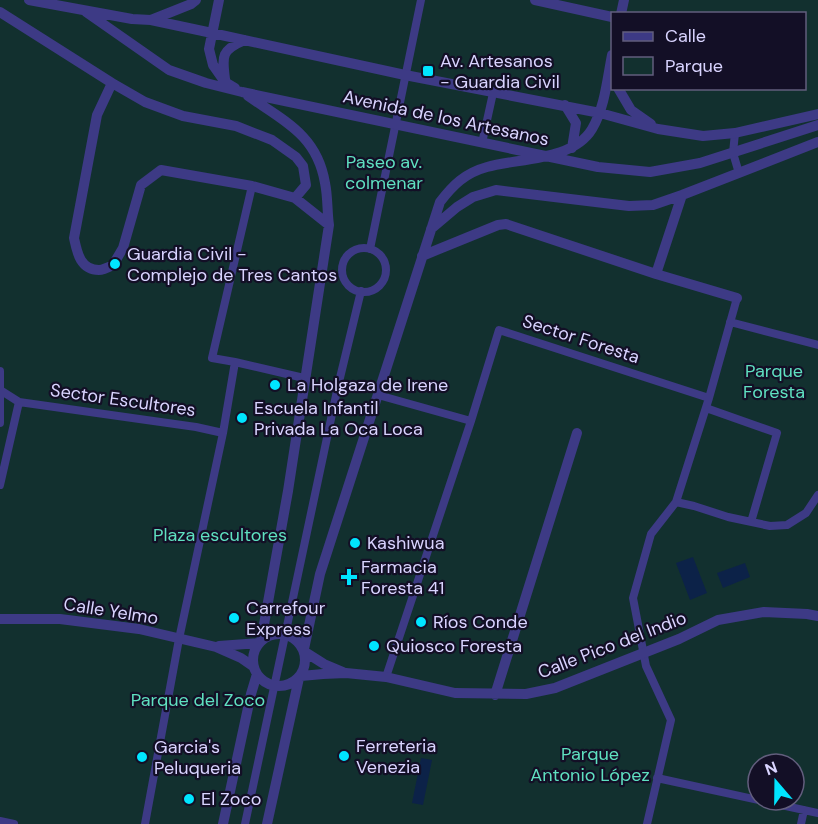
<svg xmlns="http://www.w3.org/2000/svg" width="818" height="824" font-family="'DM Sans',sans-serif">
  <rect width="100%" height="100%" fill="#130f26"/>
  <path fill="#12302f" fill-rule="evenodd" d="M0 0H818V824H0ZM612 14H804V88H612ZM758 764H794V800H758Z"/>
  <path fill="#0c2248" d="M693 557 707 593 690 600 676 563Z
    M745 563 750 577 723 588 717 573Z
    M421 758 432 760 423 805 412 803Z"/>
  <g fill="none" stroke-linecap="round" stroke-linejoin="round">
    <path stroke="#3d3a85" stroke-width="8" d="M735 133 733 153 739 173
      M482 143 493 93
      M342 270a22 22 0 1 1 44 0a22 22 0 1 1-44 0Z
      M370 249 421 0
      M730 322 818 345
      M235 362 304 378
      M0 371V390L19 402 0 485
      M378 395 471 421
      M19 402 196 427 223 433
      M706 408 777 433 751 522
      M0 423V390
      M676 502 694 506 728 517 770 526 787 525 806 513 818 495
      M386 677 471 421 499 330 709 398
      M657 778 818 813
      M0 821 14 824
      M145 824 179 639 223 433 235 362 212 358 252 186
      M245 824 338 386 361 291
      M647 824 671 720 646 666 633 598 651 534 676 502 709 398 737 298
      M801 824 804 810"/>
    <path stroke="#3d3a85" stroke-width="10" d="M29 0 132 19 151 20 212 33 405 75 600 113 658 129 703 136 735 133 818 114
      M219 0 209 49 213 65 225 82 235 88
      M535 0 612 17
      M0 12 112 83 145 102 183 116 236 126 272 140 296 157 303 166 306 185 295 198
      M86 12 169 70 206 83 242 92 598 167 650 172 700 163 818 125
      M621 14 624 0
      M151 20 191 4 196 0
      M225 79C222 56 221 50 245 40
      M112 83 97 115 74 238C77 252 80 270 99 270 103 270 109 267 113 265L123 248 141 185 161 170 252 186 295 198 329 225
      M618 88 631 110 651 124
      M248 96C284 121 317 135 325 183 328 197 327 212 329 225L288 491 261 641
      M565 105 576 123 572 148
      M431 229 457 207 473 197 496 190 612 204 629 206 653 205 682 195 818 142
      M422 256 498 225 506 224 656 274 682 195
      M656 274 737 298
      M0 619H60L139 629 216 647 241 658 254 667
      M253 660a26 26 0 1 1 52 0a26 26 0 1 1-52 0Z
      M219 646 259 643
      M304 649 320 574 440 202C453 185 465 173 487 167 518 158 573 161 592 129 605 107 607 80 612 55
      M305 652 324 664 343 672
      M301 676 323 674 346 673 386 677 455 693 526 694 555 688 679 639 718 620 764 612 807 614 818 616
      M495 695 577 433
      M223 824 251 694 257 674
      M267 824 299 678"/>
  </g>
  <g fill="#00e5ff" stroke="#130f26" stroke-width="2">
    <rect x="422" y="65" width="12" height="12" rx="3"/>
    <circle cx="115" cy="264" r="6"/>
    <circle cx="275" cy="385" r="6"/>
    <circle cx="242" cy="418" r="6"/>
    <circle cx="355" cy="543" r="6"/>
    <path d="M346 568h6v6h6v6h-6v6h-6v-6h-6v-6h6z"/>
    <circle cx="234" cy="618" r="6"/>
    <circle cx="421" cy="622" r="6"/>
    <circle cx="374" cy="646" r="6"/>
    <circle cx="344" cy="756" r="6"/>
    <circle cx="142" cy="757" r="6"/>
    <circle cx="189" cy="799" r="6"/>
  </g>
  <g text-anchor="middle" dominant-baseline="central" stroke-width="4.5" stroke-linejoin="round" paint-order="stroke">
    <g font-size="18" fill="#d9d4ff" stroke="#130f26" text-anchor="start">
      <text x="440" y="61">Av. Artesanos<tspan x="440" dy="21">- Guardia Civil</tspan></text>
      <text x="127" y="254">Guardia Civil -<tspan x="127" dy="21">Complejo de Tres Cantos</tspan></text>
      <text x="287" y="385">La Holgaza de Irene</text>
      <text x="254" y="408">Escuela Infantil<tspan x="254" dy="21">Privada La Oca Loca</tspan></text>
      <text x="367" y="543">Kashiwua</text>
      <text x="361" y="567">Farmacia<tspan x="361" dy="21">Foresta 41</tspan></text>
      <text x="246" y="608">Carrefour<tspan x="246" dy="21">Express</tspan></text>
      <text x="433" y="622">Ríos Conde</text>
      <text x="386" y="646">Quiosco Foresta</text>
      <text x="356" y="746">Ferreteria<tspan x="356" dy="21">Venezia</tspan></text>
      <text x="154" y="747">Garcia's<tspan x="154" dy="21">Peluqueria</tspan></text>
      <text x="201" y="799">El Zoco</text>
    </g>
    <g font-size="18" fill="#d9d4ff" stroke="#130f26">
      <text transform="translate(446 118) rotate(12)">Avenida de los Artesanos</text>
      <text transform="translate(581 339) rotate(18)">Sector Foresta</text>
      <text transform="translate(123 400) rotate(8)">Sector Escultores</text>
      <text transform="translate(111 611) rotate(9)">Calle Yelmo</text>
      <text transform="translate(612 645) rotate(-21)">Calle Pico del Indio</text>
    </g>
    <g font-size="18" fill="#5fe0c0" stroke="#130f26">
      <text x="384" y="162">Paseo av.<tspan x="384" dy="21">colmenar</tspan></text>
      <text x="774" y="371">Parque<tspan x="774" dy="21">Foresta</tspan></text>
      <text x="220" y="535">Plaza escultores</text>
      <text x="198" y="700">Parque del Zoco</text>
      <text x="590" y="754">Parque<tspan x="590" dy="21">Antonio López</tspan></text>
    </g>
  </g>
  <rect x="611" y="12" width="195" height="78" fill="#130f26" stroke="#625e7d" stroke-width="1.5"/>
  <rect x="623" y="32" width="30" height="9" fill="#3d3a85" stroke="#625e7d" stroke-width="1.5"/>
  <text x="665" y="42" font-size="18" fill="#d9d4ff">Calle</text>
  <rect x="623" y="57" width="30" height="18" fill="#12302f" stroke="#625e7d" stroke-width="1.5"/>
  <text x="665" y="72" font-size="18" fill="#d9d4ff">Parque</text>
  <g transform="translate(776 782) rotate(340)"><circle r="28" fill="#130f26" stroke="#625e7d" stroke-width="1.5"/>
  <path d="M0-4.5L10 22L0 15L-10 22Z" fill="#00e5ff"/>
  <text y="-9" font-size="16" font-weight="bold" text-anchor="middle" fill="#d9d4ff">N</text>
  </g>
</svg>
